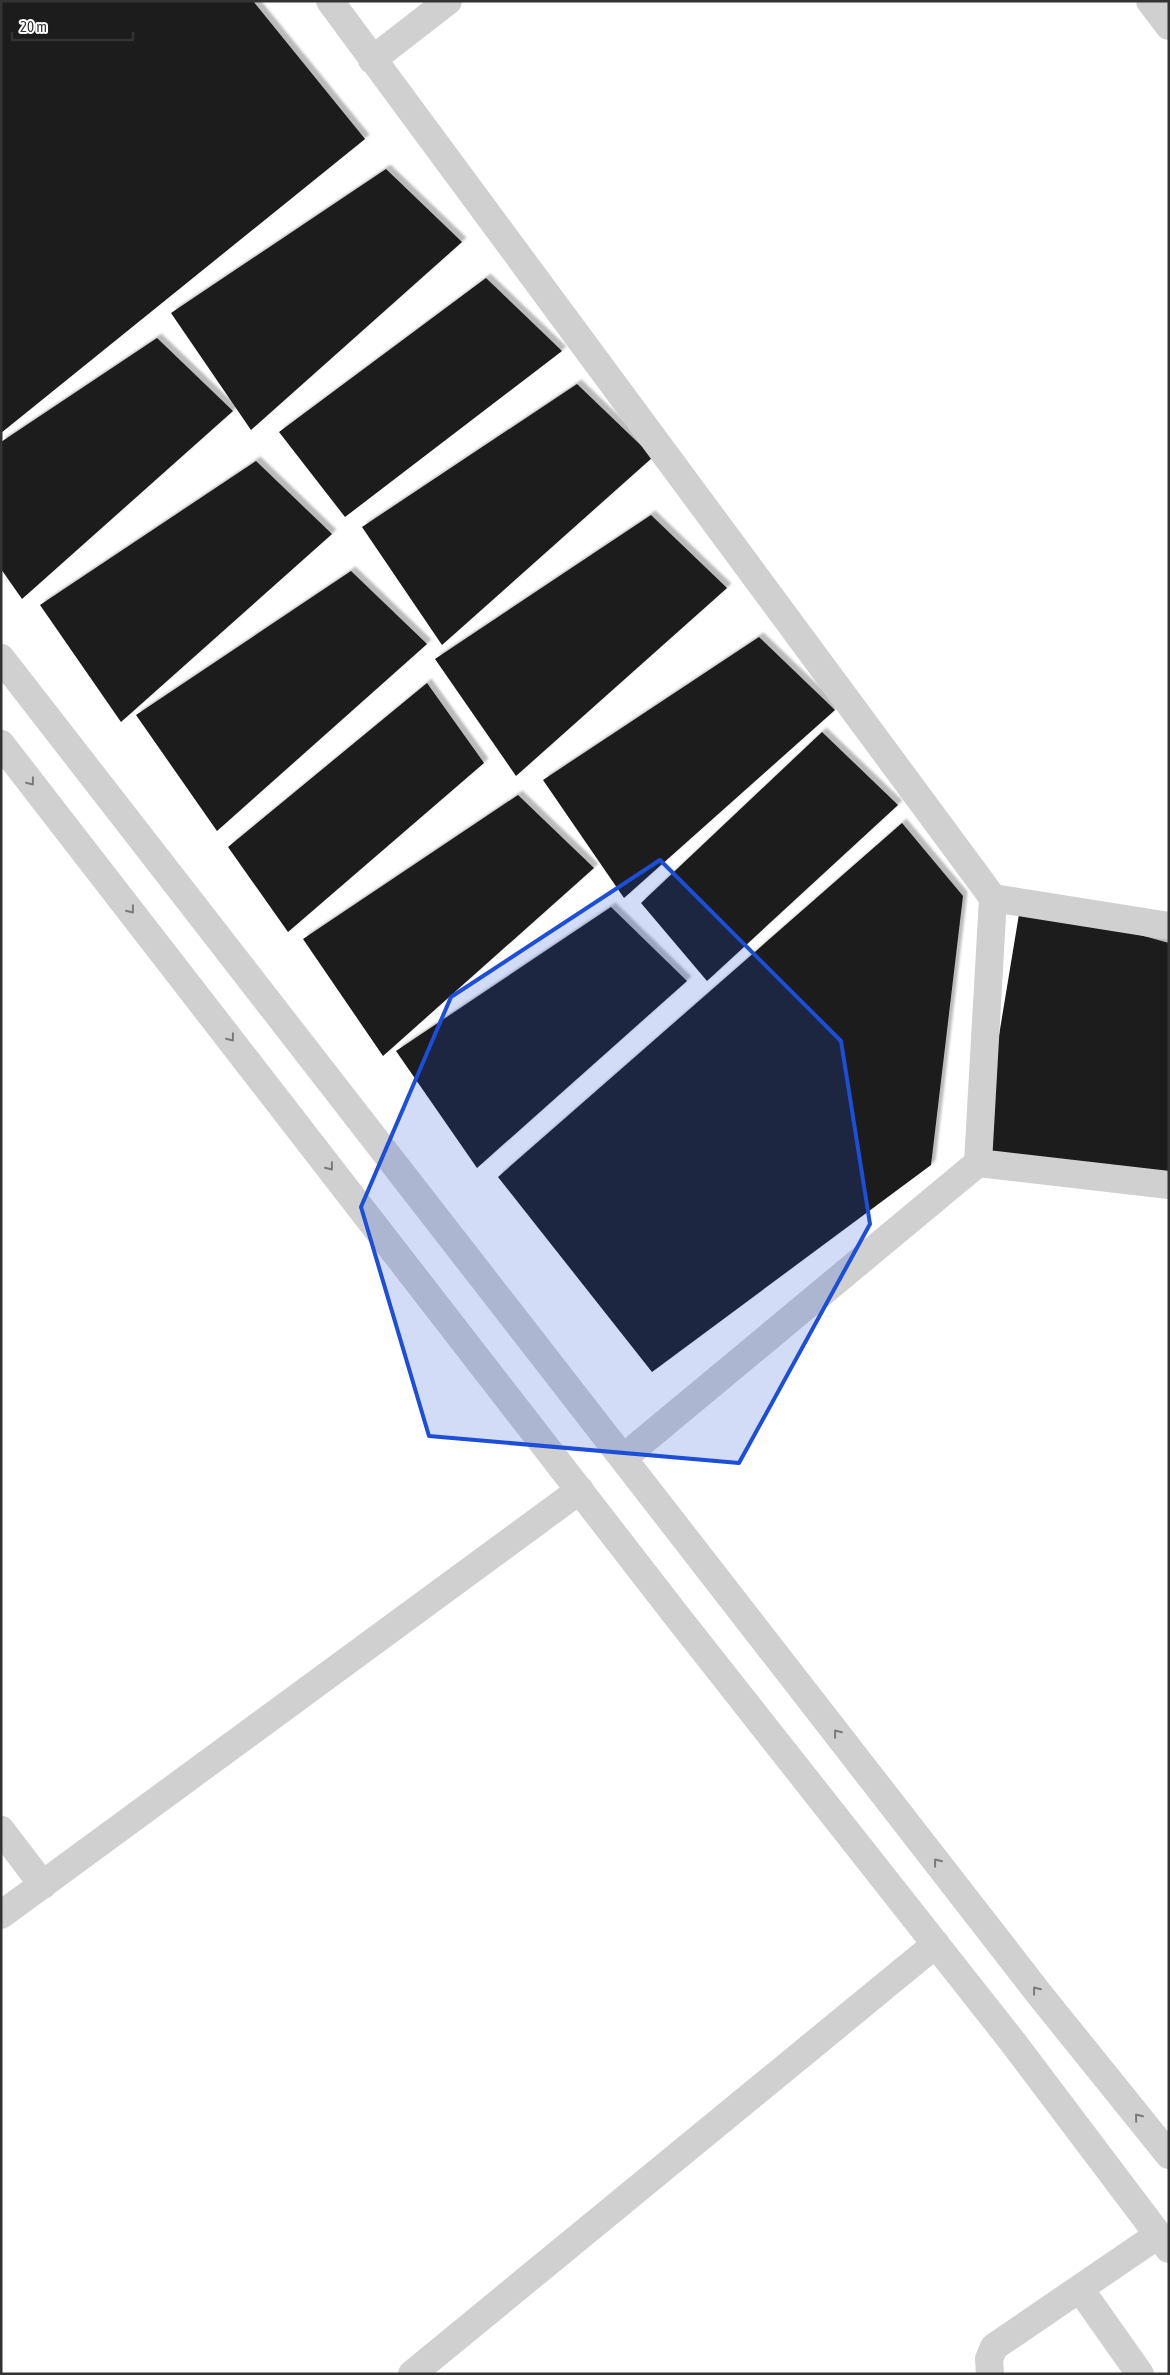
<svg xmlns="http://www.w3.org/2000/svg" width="1170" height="2375" font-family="'Asap Condensed',sans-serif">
  <defs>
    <filter id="shadow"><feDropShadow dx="4.5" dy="-4.5" stdDeviation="1" flood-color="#0004"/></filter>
  </defs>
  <rect width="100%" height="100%" fill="#fff"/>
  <path fill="#1a1a1a" filter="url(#shadow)" d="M1 1H253L365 139 1 433Z
    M386 169 462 242 251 430 171 313Z
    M486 278 562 351 345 517 279 432Z
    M157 338 233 411 22 599 1 569V442Z
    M577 384 653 457 442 645 362 527Z
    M256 461 332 534 121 722 40 605Z
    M651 515 727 588 516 776 435 659Z
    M351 571 427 644 217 831 136 715Z
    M759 637 835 710 624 898 543 780Z
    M427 683 484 763 288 932 228 847Z
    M822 732 898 805 707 981 641 903Z
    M518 795 594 868 383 1056 303 939Z
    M902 823 963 896 931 1165 652 1372 498 1177Z
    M1021 902 1169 943V1185L978 1163Z
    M611 907 687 981 477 1168 396 1051Z"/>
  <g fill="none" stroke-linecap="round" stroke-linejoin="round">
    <path stroke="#d0d0d0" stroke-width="28" d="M330 1 993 898 978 1163 623 1458
      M1150 1 1169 26
      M372 60 448 1
      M1 658 1040 1995 1169 2155
      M1 744 676 1615 1012 2041 1169 2249
      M993 898 1169 926
      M978 1163 1169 1185
      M1 1830 43 1885
      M1 1915 580 1490
      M1080 2289 1140 2374
      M412 2374 936 1944
      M990 2374 989 2359 994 2347 1158 2235"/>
  </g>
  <defs><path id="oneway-chevron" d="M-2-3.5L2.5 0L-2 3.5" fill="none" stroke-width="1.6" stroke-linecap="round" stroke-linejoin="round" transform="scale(1.25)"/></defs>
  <g stroke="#7a7a7a">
    <use href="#oneway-chevron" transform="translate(31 782) rotate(52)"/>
    <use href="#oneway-chevron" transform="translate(131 910) rotate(52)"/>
    <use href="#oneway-chevron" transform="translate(231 1038) rotate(52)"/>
    <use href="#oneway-chevron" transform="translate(330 1167) rotate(52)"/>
    <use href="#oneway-chevron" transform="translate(837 1733) rotate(-128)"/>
    <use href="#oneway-chevron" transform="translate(937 1862) rotate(-128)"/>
    <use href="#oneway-chevron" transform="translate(1036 1990) rotate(-128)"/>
    <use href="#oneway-chevron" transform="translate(1138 2117) rotate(-129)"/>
  </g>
  <path fill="#1d4ed8" fill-opacity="0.2" stroke="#1d4ed8" stroke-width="4" stroke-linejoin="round" d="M660 860 841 1041 870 1224 739 1463 429 1436 361 1207 451 997Z"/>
  <rect width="1170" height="2375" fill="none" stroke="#333333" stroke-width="5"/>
  <path d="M12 32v8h121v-8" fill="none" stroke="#333333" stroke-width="2.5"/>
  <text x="20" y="32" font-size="15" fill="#333333" stroke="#ffffff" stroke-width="4" paint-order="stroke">20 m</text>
</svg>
